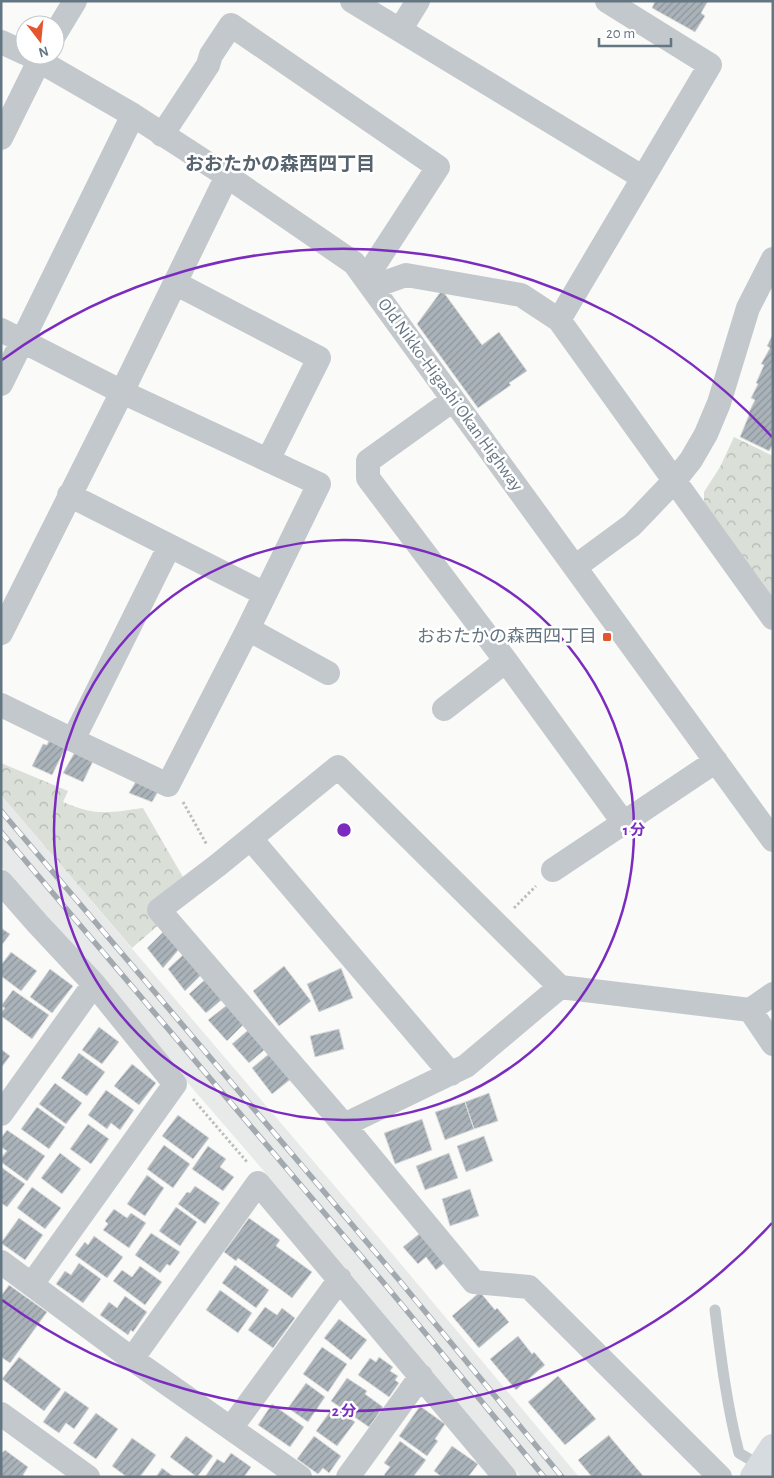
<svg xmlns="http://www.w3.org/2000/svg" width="774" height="1478" font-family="'Alegreya Sans','Noto Sans JP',sans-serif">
  <defs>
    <pattern id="forest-crowns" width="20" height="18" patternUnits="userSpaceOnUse" patternTransform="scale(1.25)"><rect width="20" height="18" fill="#dadfd7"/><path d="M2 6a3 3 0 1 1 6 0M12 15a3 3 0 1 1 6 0" fill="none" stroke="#b4b9b4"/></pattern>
    <pattern id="building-hatch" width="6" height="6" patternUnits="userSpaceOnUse" patternTransform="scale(1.25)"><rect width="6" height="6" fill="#aab3b9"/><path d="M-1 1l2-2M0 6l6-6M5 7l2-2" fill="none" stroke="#8e969c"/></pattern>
  </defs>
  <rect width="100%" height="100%" fill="#fafaf8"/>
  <path fill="#e8e9e9" d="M1 795 390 1251 579 1477H521L257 1163 38 910 1 866Z"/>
  <path fill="url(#forest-crowns)" d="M734 437 773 456V598L704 503V492L720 467Z
    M1 763 68 791 63 802C95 816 109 813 143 808L183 877 162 922 132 948 1 795Z"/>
  <path fill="url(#building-hatch)" stroke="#dcdcda" d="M655 1H708L701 13 705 16 695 32 652 8Z
    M442 290 482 345 499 332 527 371 509 383 511 385 478 408 417 324Z
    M773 334V445L769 451 740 437 749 415 748 414 755 400 751 398 758 384 756 383 764 365 761 364 770 348 767 346Z
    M51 736 68 743 52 775 32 766 43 744 47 745Z
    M76 750 94 759 83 782 63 773Z
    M138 778 160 788 152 802 129 793Z
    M1 928 10 934 1 946Z
    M164 931 180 948 163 968 147 948Z
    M11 952 37 971 21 991 1 976V965Z
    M186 952 203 973 185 991 168 969Z
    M284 966 311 1001 279 1026 253 991Z
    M341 968 353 998 319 1012 307 984Z
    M50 969 73 986 52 1013 30 997Z
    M208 977 225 997 206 1013 189 994Z
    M13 990 49 1015 32 1039 1 1016V1013L5 1008 1 1006Z
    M227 1005 245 1023 227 1041 208 1020Z
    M254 1025 270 1045 249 1063 232 1044Z
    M99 1027 119 1042 102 1064 82 1050Z
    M339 1029 344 1049 315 1057 310 1036Z
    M1 1049 10 1056 1 1068Z
    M79 1053 105 1072 87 1096 61 1078Z
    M270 1053 291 1079 272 1094 252 1068Z
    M132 1064 156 1083 139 1105 114 1086Z
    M55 1083 82 1103 66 1124 39 1104Z
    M106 1090 134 1110 120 1130 111 1123 107 1129 88 1115Z
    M489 1093 498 1121 474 1129 465 1102Z
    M465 1102 474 1129 445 1140 435 1112Z
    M37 1107 65 1127 49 1149 21 1129Z
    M178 1115 209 1138 193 1159 162 1136Z
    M422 1119 432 1150 395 1164 384 1133Z
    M88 1124 109 1139 91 1164 70 1149Z
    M7 1130 45 1156 27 1181 1 1162V1158L7 1151 1 1147V1138Z
    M484 1136 493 1161 466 1172 457 1146Z
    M164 1145 190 1164 173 1188 147 1169Z
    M208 1146 226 1159 220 1167 234 1177 223 1191 192 1169Z
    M60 1153 81 1169 62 1194 41 1178Z
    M449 1153 458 1178 425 1190 416 1166Z
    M1 1167 25 1184 7 1207 1 1203Z
    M147 1175 164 1188 145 1216 127 1204Z
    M195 1186 220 1203 205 1224 178 1204 187 1192 190 1193Z
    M32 1187 61 1208 45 1229 17 1208Z
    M470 1189 479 1216 450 1226 442 1199Z
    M176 1207 197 1222 180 1246 159 1231Z
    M114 1209 127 1218 131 1213 146 1223 129 1248 103 1230 108 1224 105 1221Z
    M19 1218 43 1235 25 1260 1 1243Z
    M249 1218 280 1240 276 1246 312 1272 292 1298 238 1258 236 1261 224 1252Z
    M424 1230 448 1260 436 1270 426 1257 418 1264 403 1247Z
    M151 1233 180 1252 170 1266 167 1264 160 1273 135 1255Z
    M94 1236 123 1257 107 1278 75 1255 85 1242 88 1245Z
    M79 1263 101 1279 83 1303 56 1284 65 1271 71 1275Z
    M235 1265 269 1290 256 1308 222 1283Z
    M140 1266 162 1282 145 1305 113 1281 122 1270 132 1277Z
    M9 1285 47 1312 10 1363 1 1357V1296Z
    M220 1290 252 1313 238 1333 206 1310Z
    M480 1292 495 1310 497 1308 509 1322 479 1348 452 1316Z
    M125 1296 147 1312 133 1332 131 1330 128 1335 100 1315 109 1302 117 1308Z
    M265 1307 277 1315 282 1308 295 1318 273 1348 248 1330Z
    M339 1319 367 1340 351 1360 324 1338Z
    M518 1336 532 1354 534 1352 545 1365 516 1390 490 1359Z
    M322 1347 347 1364 328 1392 303 1374Z
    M19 1357 61 1389 44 1411 2 1379Z
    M379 1357 393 1367 390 1371 398 1376 395 1380 399 1383 389 1397 358 1375 370 1358 376 1362Z
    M558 1376 596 1419 565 1445 528 1402Z
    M347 1378 367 1391 365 1394 383 1407 369 1427 331 1401Z
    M306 1383 325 1397 308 1422 288 1408Z
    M65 1391 89 1408 74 1429 66 1423 59 1433 43 1422Z
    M272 1404 304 1427 290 1447 258 1425Z
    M334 1406 355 1422 337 1446 316 1431Z
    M420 1406 445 1424 435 1439 438 1441 427 1456 399 1436Z
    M96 1413 118 1429 96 1459 73 1443Z
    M609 1435 610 1437 644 1477H592L578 1460Z
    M186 1436 213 1456 197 1477 170 1457Z
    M314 1436 341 1456 329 1473 323 1468 318 1474 297 1459Z
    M132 1438 156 1455 140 1477H127L112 1466Z
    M400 1441 426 1460 413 1477H386L384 1475 390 1467 384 1463Z
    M452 1446 478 1464 468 1477H442L434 1471Z
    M5 1450 28 1467 23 1475 25 1477H1V1454Z
    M231 1453 251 1467 244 1477H205L217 1459 224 1463Z
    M162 1468 174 1477H156Z"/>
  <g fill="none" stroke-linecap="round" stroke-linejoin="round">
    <path stroke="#bbbfc2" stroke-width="3" stroke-dasharray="2.5 2.5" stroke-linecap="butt" d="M183 802 207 845
      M514 908 536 886
      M193 1099 247 1162"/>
    <path stroke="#c3c8cc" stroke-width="11" d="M715 1310C721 1359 727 1406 739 1453L761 1466"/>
    <path stroke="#c3c8cc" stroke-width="24" d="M352 1 642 177
      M400 30 418 1
      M55 34 75 1
      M1 42 25 53
      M29 55 133 115 227 176 354 263 773 840
      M162 135 208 65 211 55 231 25 438 167 366 278
      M1 138 42 55
      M175 283 319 358 268 460
      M372 287 406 275 521 295 559 320 773 618
      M559 320 710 65 607 1
      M1 330 122 392 319 484 248 629 168 785 73 740 1 705
      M1 384 133 115
      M453 400 368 461V478L506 661 623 822
      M69 495 265 594
      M575 567 632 525 675 480 691 460 706 434 719 403 748 308 773 259
      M248 629 328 673
      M1 633 122 392 227 176
      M444 709 506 661
      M73 740 169 547
      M251 839 451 1074
      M553 870 716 761
      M1 882 37 923 94 984 175 1084 32 1284
      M750 1010 773 1044
      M1 1114 94 984
      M344 1125 466 1066 560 987
      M1 1262 132 1359 300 1477
      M132 1359 258 1183 505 1477
      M1 1414 88 1477
      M231 1428 340 1279
      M348 1477 421 1376
      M720 1477 529 1287 474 1282 344 1125 159 910 218 865 338 767 560 987 750 1010 773 994"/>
    <path stroke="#d6dbdf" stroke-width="28" d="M754 1477 773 1448"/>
    <defs>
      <path id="rail" d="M1 811 399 1280 562 1477
        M1 832 388 1288 544 1477"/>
    </defs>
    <use href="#rail" stroke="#a2aab0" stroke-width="5.5"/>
    <use href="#rail" stroke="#fff" stroke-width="4" stroke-dasharray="11" stroke-linecap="butt"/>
  </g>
  <g fill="none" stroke="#7b2cbf" stroke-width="2.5">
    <circle cx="344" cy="830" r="290"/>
    <path d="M772 1223A581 581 0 0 1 2 1300M2 360A581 581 0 0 1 772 437"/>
  </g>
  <rect fill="#e4572e" stroke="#fff" stroke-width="2" x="602" y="632" width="10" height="10" rx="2.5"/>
  <g text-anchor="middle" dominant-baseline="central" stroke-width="5" stroke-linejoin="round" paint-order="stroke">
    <g font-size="18" fill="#657683" stroke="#fff">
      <text transform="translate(450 395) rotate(54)">Old Nikko-Higashi Okan Highway</text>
    </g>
    <g font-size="18" fill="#657683" stroke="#fff" text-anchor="end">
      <text x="597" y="637">おおたかの森西四丁目</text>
    </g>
    <g font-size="19" font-weight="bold" fill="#57646e" stroke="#fff">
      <text x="280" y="164">おおたかの森西四丁目</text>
    </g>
  </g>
  <circle cx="344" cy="830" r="8" fill="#7b2cbf" stroke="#fff" stroke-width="2.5"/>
  <g font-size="15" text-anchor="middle" font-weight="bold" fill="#7b2cbf" stroke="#fff" stroke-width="5" stroke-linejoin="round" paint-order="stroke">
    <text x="634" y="835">1 分</text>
    <text x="344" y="1416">2 分</text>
  </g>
  <rect width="774" height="1478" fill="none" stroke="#657683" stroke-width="5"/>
  <g transform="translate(40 40) rotate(164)"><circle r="24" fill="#ffffff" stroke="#c1c8cd"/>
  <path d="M0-4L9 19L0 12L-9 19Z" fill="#e4572e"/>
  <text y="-8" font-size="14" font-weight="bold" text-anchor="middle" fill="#657683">N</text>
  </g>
  <path d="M599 38v8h72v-8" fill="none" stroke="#657683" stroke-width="2.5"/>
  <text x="606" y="38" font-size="15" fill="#657683" stroke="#ffffff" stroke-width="4" paint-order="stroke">20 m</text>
</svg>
